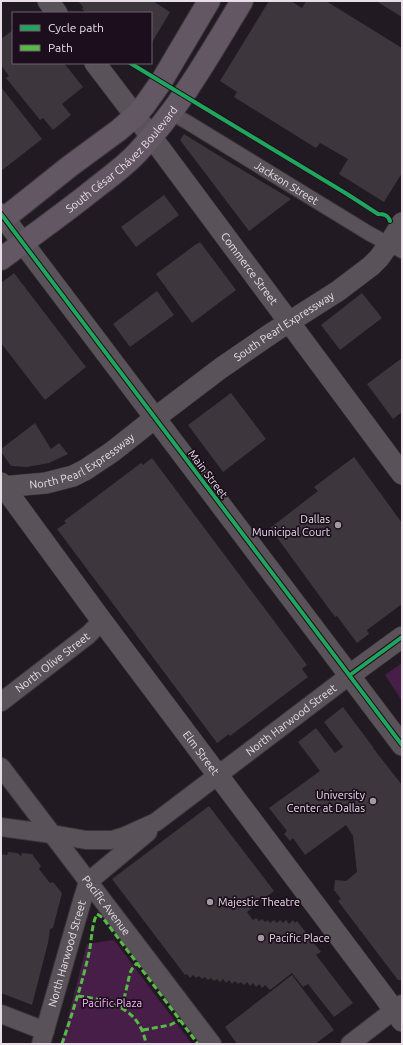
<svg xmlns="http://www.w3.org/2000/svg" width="403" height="1045" font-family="Ubuntu,sans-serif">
  <rect width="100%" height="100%" fill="#221a22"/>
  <path fill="#471e48" d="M402 663V701L385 675Z
    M114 940 192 1044H60L66 1026 87 944Z"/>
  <path fill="#3d363d" d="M78 1H153L170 12 151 44V13H86L82 9 83 7Z
    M269 1H291L302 8 306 1H326L402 48V173L384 202 339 174 348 159 320 143 316 148 234 97 237 92 220 81Z
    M376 1H402V17Z
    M13 30V63H64L83 87 62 104 71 115 53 130 43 118 40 120 6 78 9 76 1 65V39Z
    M1 87 42 139 1 171Z
    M184 134 229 162 291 199 249 231 180 140Z
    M164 195 179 215 136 247 121 227Z
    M200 242 236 290 192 323 156 274 195 245Z
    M14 273 86 367 45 400 1 343V283Z
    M157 291 174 315 130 347 113 324Z
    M362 293 382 318 340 350 321 325Z
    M402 358V412L393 419 367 384Z
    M231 393 266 439 223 472 188 425Z
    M35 423 51 449 59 443 68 454 49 463 27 467 11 466 1 452V449Z
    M354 457 402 523V604L367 630 369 634 357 643 337 616 335 617 270 528 318 491 314 487Z
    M152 458 307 665 302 669 308 677 230 736 229 734 217 743 57 529 66 523 64 521 141 463 143 465Z
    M343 707 373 747V748L402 785V980H398L338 901 341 899 334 890 335 880 346 881 357 872 353 836 346 825 305 855 293 838 290 841 284 834 287 831 269 808 320 771 298 742 316 728 335 753 343 747 324 722Z
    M209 806 274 891 247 912 253 920 256 918 259 921 262 919 265 922 268 920 270 923 274 920 277 923 280 920 283 923 286 920 289 924 293 920 295 923 297 921 321 952 316 955 353 1003 334 1017 308 984 303 987 292 973 270 990 265 985 262 988 259 984 256 987 253 983 250 986 247 982 244 985 241 982 238 984 235 981 232 984 229 980 226 983 223 979 220 982 217 979 214 981 211 978 208 980 205 977 202 979 199 976 196 978 193 975 190 978 187 974 185 975 112 879Z
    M8 852 17 853 21 856 22 853 32 854 41 866 39 869 50 883 53 882 62 893 53 928 50 929 48 943 32 1005 1 993V854L7 855Z
    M292 975 334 1030 315 1044H237L225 1027Z"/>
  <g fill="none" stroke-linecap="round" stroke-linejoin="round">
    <defs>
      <g id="minor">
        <path id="s1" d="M171 113 187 122 370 234 402 251"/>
      </g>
      <g id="tertiary">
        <path id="s2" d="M1 702 88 635 102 621"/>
        <path id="s3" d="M1 767 212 1044"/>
        <path id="s4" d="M1 827 52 834 86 840H112L125 836 156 822 350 675"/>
        <path d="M1 1014 45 1031"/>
        <path id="s5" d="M41 1044 82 901 88 882 148 832"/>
        <path d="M350 1044 402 1004"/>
      </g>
      <g id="secondary">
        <path d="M48 1 57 13"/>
        <path id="s6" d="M95 63 162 151 402 474"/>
        <path d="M1 214 402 745"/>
        <path id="s7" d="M1 483 102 621 383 995 402 1021"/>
        <path id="s8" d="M1 487 46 483 73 476 85 470 112 452 155 418 221 368 272 333 338 291 371 266 379 258 389 244 402 223"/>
        <path d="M350 675 402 637"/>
      </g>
      <g id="primary">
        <path d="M1 221 70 166 119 130 135 116 144 106 161 82 209 1"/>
        <path id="s9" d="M1 259C32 236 63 214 93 190 108 178 124 167 137 153 180 108 210 54 242 1"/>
      </g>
    </defs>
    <use href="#minor" stroke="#3b353b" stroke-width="16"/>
    <use href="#tertiary" stroke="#3b353b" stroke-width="20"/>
    <use href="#secondary" stroke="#3b353b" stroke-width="22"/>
    <use href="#primary" stroke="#3b353b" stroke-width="24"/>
    <use href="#minor" stroke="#595359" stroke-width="14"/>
    <use href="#tertiary" stroke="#595359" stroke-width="18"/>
    <use href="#secondary" stroke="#595359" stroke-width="21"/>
    <use href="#primary" stroke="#635763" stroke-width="22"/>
    <path stroke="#58b947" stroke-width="3" stroke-dasharray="6 3" stroke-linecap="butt" d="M78 996C109 1000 140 1008 146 1044
      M122 1008 130 973 132 969 137 963
      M143 1030 170 1025 180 1020
      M62 1044C72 1014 82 984 89 953 92 940 91 926 97 914L103 918 198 1044"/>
    <defs>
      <path id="cycleway" d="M130 63 347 194 378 214C384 214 388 215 390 221
        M1 214 402 745
        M350 675 402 637"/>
    </defs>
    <use href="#cycleway" stroke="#1c0e1c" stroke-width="6"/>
    <use href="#cycleway" stroke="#20a55d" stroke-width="4"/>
  </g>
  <g fill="#a399a2" stroke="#1c0e1c" stroke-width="1.5">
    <circle cx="338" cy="525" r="4"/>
    <circle cx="373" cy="801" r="4"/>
    <circle cx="210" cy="902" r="4"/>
    <circle cx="261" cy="938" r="4"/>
  </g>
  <g text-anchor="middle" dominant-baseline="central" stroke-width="3.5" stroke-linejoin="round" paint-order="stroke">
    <g font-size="11" fill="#e8dee7" stroke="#1c0e1c">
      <text stroke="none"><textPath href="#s9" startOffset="157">South César Chávez Boulevard</textPath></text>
      <text stroke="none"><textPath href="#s1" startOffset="135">Jackson Street</textPath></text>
      <text stroke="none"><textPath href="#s6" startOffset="257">Commerce Street</textPath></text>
      <text stroke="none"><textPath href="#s8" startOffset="332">South Pearl Expressway</textPath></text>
      <text stroke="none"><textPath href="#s8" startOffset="87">North Pearl Expressway</textPath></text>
      <text transform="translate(208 474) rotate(53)">Main Street</text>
      <text stroke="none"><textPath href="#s2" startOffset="65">North Olive Street</textPath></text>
      <text stroke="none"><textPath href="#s4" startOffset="329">North Harwood Street</textPath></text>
      <text stroke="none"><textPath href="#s7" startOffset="336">Elm Street</textPath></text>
      <text stroke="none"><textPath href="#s3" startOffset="174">Pacific Avenue</textPath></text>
      <text stroke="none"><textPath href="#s5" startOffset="94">North Harwood Street</textPath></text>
    </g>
    <g font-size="11" fill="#e8dee7" stroke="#1c0e1c" text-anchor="end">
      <text x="330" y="519">Dallas<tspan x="330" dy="13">Municipal Court</tspan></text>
      <text x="365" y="795">University<tspan x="365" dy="13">Center at Dallas</tspan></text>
      <text x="218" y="902" text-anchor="start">Majestic Theatre</text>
      <text x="269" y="938" text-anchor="start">Pacific Place</text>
    </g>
    <g font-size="11" fill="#fdb4fc" stroke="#1c0e1c">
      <text x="112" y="1003">Pacific Plaza</text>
    </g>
  </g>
  <rect width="403" height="1045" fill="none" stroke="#e8dee7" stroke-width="4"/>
  <rect x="12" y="12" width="140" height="52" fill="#1c0e1c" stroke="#6e616d"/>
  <rect x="20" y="25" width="20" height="6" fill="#20a55d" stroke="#6e616d"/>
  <text x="48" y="32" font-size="12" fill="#e8dee7">Cycle path</text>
  <rect x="20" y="45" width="20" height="6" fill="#58b947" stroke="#6e616d"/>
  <text x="48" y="52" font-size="12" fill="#e8dee7">Path</text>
</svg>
